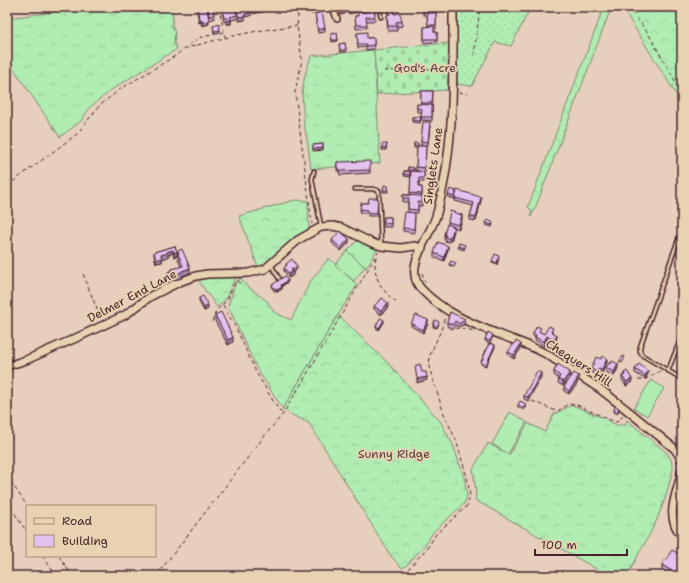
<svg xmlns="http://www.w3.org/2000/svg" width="689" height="583" font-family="'Shantell Sans',sans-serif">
  <defs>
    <pattern id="grass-tufts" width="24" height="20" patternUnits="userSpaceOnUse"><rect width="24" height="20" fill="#b1edb3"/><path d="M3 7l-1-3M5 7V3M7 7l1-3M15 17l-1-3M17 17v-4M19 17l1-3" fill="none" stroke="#9acb9a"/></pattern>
    <pattern id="forest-crowns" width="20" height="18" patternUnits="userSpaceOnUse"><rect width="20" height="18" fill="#b1edb3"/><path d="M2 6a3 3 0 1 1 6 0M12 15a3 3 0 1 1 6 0" fill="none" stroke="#9acb9a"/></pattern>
    <pattern id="cemetery-stones" width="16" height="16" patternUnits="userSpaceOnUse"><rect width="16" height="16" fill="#b1edb3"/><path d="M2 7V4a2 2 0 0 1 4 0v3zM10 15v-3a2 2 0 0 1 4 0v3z" fill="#9acb9a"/></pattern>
    <pattern id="garden-dots" width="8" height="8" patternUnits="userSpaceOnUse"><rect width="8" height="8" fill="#b1edb3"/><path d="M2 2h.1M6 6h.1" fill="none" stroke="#9acb9a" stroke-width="1.8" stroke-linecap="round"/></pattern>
  </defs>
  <rect width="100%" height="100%" fill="#e6d0bd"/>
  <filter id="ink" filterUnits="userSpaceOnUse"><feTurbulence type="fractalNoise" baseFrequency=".025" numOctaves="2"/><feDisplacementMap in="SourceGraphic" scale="8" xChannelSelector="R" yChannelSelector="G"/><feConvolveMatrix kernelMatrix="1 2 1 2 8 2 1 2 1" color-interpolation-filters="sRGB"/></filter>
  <g filter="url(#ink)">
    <path fill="url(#grass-tufts)" stroke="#7e866f" d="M95 7H167L173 13 172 25 175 33 174 43 177 49 114 88 90 107 81 121 60 137 7 59V18Z
      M374 50 380 163 311 169 308 145 304 124 302 93 305 75 311 56Z
      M358 240 377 249 366 268 347 251Z
      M329 258 357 285 338 315 283 409 257 369 228 306 236 282 240 278 248 287 267 301 274 312 291 320 310 282Z
      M572 405 604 418 616 425H625L627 420 667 453 671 460 673 469 665 499 656 522 627 576H609L475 500 476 491 473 469 488 443 509 455 528 423 545 432 554 414Z"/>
    <path fill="url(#forest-crowns)" stroke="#7e866f" d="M604 7 610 11 536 206 531 217V210L528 207Z
      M622 7H665L682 14V104Z
      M295 200 308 201 309 229 294 239 268 263 258 267 239 216Z
      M234 276 235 278 225 300 217 307 200 283 199 277Z
      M338 315 387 362 440 421 453 445 464 477 467 496 464 504 433 532 426 544 407 565 402 568 391 556 309 423 290 414 283 409Z"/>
    <path fill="url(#cemetery-stones)" stroke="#7e866f" d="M449 43V67L447 90 377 94 374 50Z"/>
    <path fill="url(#garden-dots)" stroke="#7e866f" d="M457 7H531L511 46 495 42 472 86 457 84Z"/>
    <path fill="#b1edb3" stroke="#7e866f" d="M347 251 365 267 354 281 335 265Z
      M651 380 664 388 647 416 634 408Z
      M510 412 527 422 508 454 492 444Z"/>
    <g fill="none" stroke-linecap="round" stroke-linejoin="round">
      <defs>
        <path id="lane" d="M379 7 381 17
          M314 171 312 179 321 226
          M355 189H374L379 191 381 246
          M682 229 640 347V351L642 355 682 379
          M271 265 280 280
          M668 371 682 335"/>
        <path id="street" d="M333 7 337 19"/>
        <path id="secondary" d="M453 7C453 75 455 146 437 213 431 237 401 268 422 290 443 312 474 325 501 335 518 342 536 347 551 357L600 389 627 410 675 449 682 460
          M7 366 26 360 76 338 125 315 151 296 179 282 196 276 207 274 248 273 265 269 298 240 321 227 333 226 342 228 370 242 381 246 401 248 415 246 422 248
          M682 470C678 493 663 515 682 536"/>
      </defs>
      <use href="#lane" stroke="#4a1f2b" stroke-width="5.5"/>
      <use href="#street" stroke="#4a1f2b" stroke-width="8"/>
      <use href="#secondary" stroke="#4a1f2b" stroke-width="10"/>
      <path stroke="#4a1f2b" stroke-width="1" stroke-dasharray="4 3" stroke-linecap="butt" d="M219 7 225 37
        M297 7 298 18 297 26 302 60 295 92 312 224
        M628 7 648 33 682 93
        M675 7 682 9
        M184 49C221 38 259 29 297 26
        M474 56 480 7
        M384 71 446 68
        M459 92 468 94
        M7 186 77 134 100 105 122 88 175 56 198 38 224 32
        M376 257C372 276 381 290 396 302
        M422 273 425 282
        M83 274 101 319
        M238 280 241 286
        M223 305 237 330 256 372 278 409 283 414
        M212 322 216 311 227 300 236 280
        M455 328 467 329 473 331 474 333
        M638 380H644L660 371
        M532 401 556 411H558L568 404 577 405 615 422 619 421 623 415
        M7 476 27 506
        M7 502 27 532
        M43 556 56 576
        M59 556 72 576
        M156 576 266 434 283 414 303 381 378 252
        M406 576 409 568 428 547 436 534 467 506 470 496 467 477 456 440 444 414 429 367 430 355 441 330 445 317"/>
      <use href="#lane" stroke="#e7d3b1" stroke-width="2.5"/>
      <use href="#street" stroke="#e7d3b1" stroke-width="5"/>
      <use href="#secondary" stroke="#e7d3b1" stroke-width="7"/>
    </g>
    <path fill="#c2a7ce" stroke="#4a1f2b" d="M197 7 209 24 202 26 201 22 199 23 197 11Z
      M208 7 214 15V19L209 20Z
      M307 7H321V9L315 10V13L311 14 310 12H307Z
      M344 7 345 14 341 15 340 8Z
      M348 7H364V11L349 14Z
      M392 7H401V9L394 10V14L402 21V26L397 27V31H388L387 20V15H388V8Z
      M423 7 436 11V29H434V32H437V42L424 43V27H428L427 15H423Z
      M374 9 375 21H366L367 28 356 29 355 16H358L369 12Z
      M222 10 237 15V19L231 20V24H227V21L224 22Z
      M315 14 325 28V32L318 33Z
      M213 26 220 30V32L214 33Z
      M337 33 338 41 332 42 331 34Z
      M357 33 367 38H374V49L366 50V47L358 48Z
      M345 43 346 52H340L339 44Z
      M421 91H433L432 121 421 120 422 112H417V104L421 105Z
      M412 117H421L420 123 412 122Z
      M430 126 428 145H421V141Z
      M414 143 418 146H426L425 172 416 171 417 148H414Z
      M323 144V150L313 151V145Z
      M387 144 386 150H382V148Z
      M337 162 370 170V173L340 175 339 171H337Z
      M408 167 414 168V171L424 172V182H419V187H422V206H418V213H408V202H403V195H410L411 172H410V177L404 176V171H408Z
      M388 186V192H383V190Z
      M456 193 455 199 448 197V195Z
      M378 198 377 216H368V213H360L361 203H368Z
      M455 198 481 200 476 221 470 220V216L473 206 455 201Z
      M384 217H391V227H384Z
      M415 217 414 233 403 231V228Z
      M462 219 459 229 454 227V230L451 241 449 240V242L445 241V239L444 238V235L448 224V222Z
      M486 223 493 224 492 227 486 225Z
      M332 240 349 243 341 251 332 243Z
      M175 246 177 256 174 257 173 253 168 255V257L162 259V262L156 263 154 256V252Z
      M458 246 465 247 464 250 458 248Z
      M448 249 444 261 434 257V253Z
      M178 251 190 273 182 276V278L170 281 168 277V272L172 271V269L181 267 178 259Z
      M499 258 497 265 492 263V261Z
      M286 264 297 269 293 272V275L289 278 284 271V268L286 266Z
      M449 264H456L454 267 449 265Z
      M288 282 282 286V289L277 292 276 290 274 291 272 286V285Z
      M199 298 208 309 204 311 199 302Z
      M374 306 388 307 381 315 374 309Z
      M450 312 465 322 463 326 461 325 460 327 455 325 453 329 447 326V322Z
      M215 315 233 342 228 345 215 321Z
      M384 322 379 330 376 328V326Z
      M411 323 428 324 423 333 411 326Z
      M439 324 437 328 433 327V325Z
      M553 331 552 332 557 338 553 344 547 340 544 346 535 340V338L533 336V333L541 332H540L544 334Z
      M493 336 490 343 495 347 486 366 481 364V362L489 343 485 341V339Z
      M521 348 514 359 508 355V352Z
      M607 362 602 373 599 372 597 376 591 372V369Z
      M606 368H618L614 376 606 372Z
      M635 369 648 374 645 379 635 373Z
      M554 371 570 376 563 386 558 383 559 379 554 375Z
      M624 373 632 382 626 386 622 380V376L624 375Z
      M541 377 528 401 524 399V396Z
      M579 380 577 382V384L569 394 564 391V387Z
      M518 405 526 406 524 410 518 407Z
      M614 410H619L617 414 614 412Z
      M662 565 682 576H671L662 570Z"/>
    <path fill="#9e88a7" stroke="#4a1f2b" d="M266 7V11L253 14V10Z
      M251 12V16L245 17V20L239 21V17L245 14Z
      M199 19H201V22L199 23Z
      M231 20V24H227V21Z
      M209 21V24L202 26V22Z
      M481 197V200L476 221V218Z
      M462 215V219L459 229V225Z
      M454 227V230L451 241V237Z
      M349 239V243L341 251V248Z
      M448 246V249L444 261V257Z
      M173 250V253L168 255V257L162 259V262L156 263V260L161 255 167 252Z
      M177 252V256L174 257V253Z
      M297 266V269L293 272V275L289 278V274L291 270Z
      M190 268V273L182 276V278L170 281V276Z
      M288 280V282L281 286V285Z
      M282 287V289L277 292V290Z
      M388 303V307L381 315V311Z
      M208 305V309L204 311V308Z
      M384 320V322L379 330V328Z
      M428 320V324L423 333V330Z
      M557 335V338L553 344V340Z
      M547 336V340L544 346V342Z
      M233 337V342L228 345V340Z
      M521 344V348L514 359V355Z
      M495 345V347L486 366V365Z
      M607 359V362L602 373V369Z
      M618 364V368L614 376V372Z
      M599 368V372L597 376V372Z
      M648 371V374L645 379V376Z
      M570 372V376L563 386V382Z
      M541 373V377L528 401V397Z
      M579 376V380L577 382V384L569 394V391Z
      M427 377V380L417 383V379Z
      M632 379V382L626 386V382Z"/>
    <path fill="#e1c2ef" stroke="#4a1f2b" d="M197 7H207L209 21 202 22 201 19H199Z
      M208 7H213L214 15 209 16Z
      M236 7H250L251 12 245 14V16L239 17Z
      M253 7H266L253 10Z
      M307 7H315V9L311 10 310 8 307 9Z
      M344 7 345 12 341 13 340 8Z
      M349 7H364V8L349 10Z
      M394 7V14L400 13 402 21 396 22 397 26H388L387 15 390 14 388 8Z
      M423 7H436V11H423Z
      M235 8 237 15 230 17 231 20 227 21V18H224L222 10Z
      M369 9H374L375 17H366L367 25H356L355 16H358V12H369Z
      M322 12 325 28 318 30 315 14Z
      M427 13H436V25H428Z
      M219 24 220 30 214 31 213 26Z
      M434 26V32H437V39H424V27Z
      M367 32V38H374V45L366 46V44H358L357 33Z
      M337 33 338 40H332L331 34Z
      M345 43 346 50H340L339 44Z
      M421 91H433L432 103H421Z
      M417 104 432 105V117H421L422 109 417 108Z
      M412 117H421L420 121 412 120Z
      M423 122H430L428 142 421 141Z
      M414 143H418V146H414Z
      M323 144V148L313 149V145Z
      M382 144H387L386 148H382Z
      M417 146H426L425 168 416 167Z
      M370 161V170L340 171 339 168H337V162Z
      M408 167 414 168V170H408Z
      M404 171 410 172V175L404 174Z
      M411 171 424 172V178H419L418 187H422V194L410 193Z
      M384 185 388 186V190H383Z
      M450 189 456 191 455 197 448 195Z
      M457 190 481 197 476 218 470 216 474 203 455 198Z
      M403 195 422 196V203L418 202V210L408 209 409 198H403Z
      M369 198H378L377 213 368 212V210L360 209 361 203H368Z
      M450 211 462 215 459 225 448 222Z
      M405 212 415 213 414 229 403 228Z
      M384 217H391V224L384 223Z
      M487 220 493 222 492 225 486 223Z
      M447 224 454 227 451 237H449V239L445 237 446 235H444Z
      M340 231 349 239 341 248 332 240Z
      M438 242 448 246 444 257 434 253Z
      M459 243 465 245 464 248 458 246Z
      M175 246 177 252 174 253 173 250 167 252 168 253 161 255 162 258 156 260 154 252Z
      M182 249 190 268 182 271V272L170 276 168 272 172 271V269L183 266 178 254 179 253 178 251Z
      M495 254 499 256 497 263 492 261Z
      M292 259 297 266 291 270 293 271 289 274 284 268 287 265 286 264Z
      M451 261 456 263 454 266 449 264Z
      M285 276 288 280 281 285 282 287 277 290 276 288 274 289 272 285Z
      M203 296 208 305 204 308 199 298Z
      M382 298 388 303 381 311 374 306Z
      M221 312 233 337 228 340 215 315Z
      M450 312 465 319 463 322H461L460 324 455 321 453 325 447 322Z
      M416 315 428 320 423 330 411 323Z
      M380 318 384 320 379 328 376 326Z
      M435 320 439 322 437 327 433 325Z
      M537 326 541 328 539 331 544 334 549 326 553 328 551 331 557 335 553 340 547 336 544 342 535 337 536 335 533 333Z
      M488 332 493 335 490 341 485 339Z
      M516 341 521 344 514 355 508 352Z
      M490 343 495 345 486 365 481 362Z
      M602 356 607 359 602 369 599 368 597 372 591 369 596 357 601 359Z
      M623 356 625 357 622 363 619 362Z
      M612 361 618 364 614 372 606 368 609 363 611 364Z
      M420 364 422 372H426L427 377 417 379 415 366Z
      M558 364 570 372 563 382 558 379 560 376 554 371Z
      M639 364 648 371 645 376 635 369Z
      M537 371 541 373 528 397 524 396Z
      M627 371 632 379 626 382 622 376 625 375 624 373Z
      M574 373 579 376 576 380H577L569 391 564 387Z
      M520 401 526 404 524 408 518 405Z
      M615 406 619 408 617 412 614 410Z
      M672 550 682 556V576H677L678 575 662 565Z"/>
  </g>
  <g text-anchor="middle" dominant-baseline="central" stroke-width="3.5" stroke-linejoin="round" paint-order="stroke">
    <g font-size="12" fill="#593e3f" stroke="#e7d3b1">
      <text x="425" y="68">God's Acre</text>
      <text x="394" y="454">Sunny Ridge</text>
    </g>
    <g font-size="12" fill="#4a1f2b" stroke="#e7d3b1">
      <text transform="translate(433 166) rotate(-82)">Singlets Lane</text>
      <text transform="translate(132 296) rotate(-28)">Delmer End Lane</text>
      <text transform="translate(579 363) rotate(33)">Chequers Hill</text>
    </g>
  </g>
  <rect width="689" height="583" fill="none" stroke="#e7d3b1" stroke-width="24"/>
  <rect x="12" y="12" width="665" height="559" fill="none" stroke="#4a1f2b" stroke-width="1.5" filter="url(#ink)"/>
  <rect x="26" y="505" width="130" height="52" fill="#e7d3b1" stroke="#a88b7b"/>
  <rect x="34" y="518" width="20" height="6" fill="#e7d3b1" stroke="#a88b7b"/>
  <text x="62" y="525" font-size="12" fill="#4a1f2b">Road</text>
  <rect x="34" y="535" width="20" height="12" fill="#e1c2ef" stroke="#a88b7b"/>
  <text x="62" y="545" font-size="12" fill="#4a1f2b">Building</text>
  <path d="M535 549v6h92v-6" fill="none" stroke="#4a1f2b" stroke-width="2"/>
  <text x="541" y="549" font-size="12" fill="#4a1f2b" stroke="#e7d3b1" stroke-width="3" paint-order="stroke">100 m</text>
</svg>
